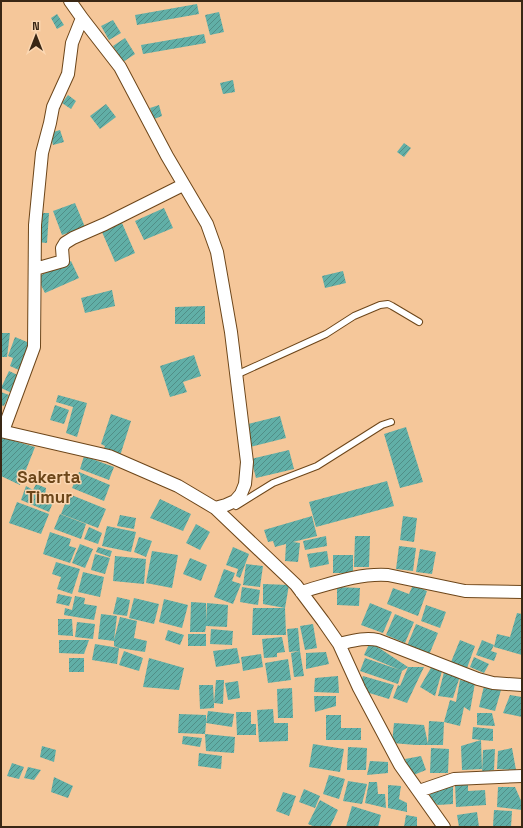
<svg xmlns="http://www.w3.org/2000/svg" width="523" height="828" font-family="'Space Grotesk',sans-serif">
  <defs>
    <pattern id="building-hatch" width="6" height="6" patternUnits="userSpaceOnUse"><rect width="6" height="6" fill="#61afa7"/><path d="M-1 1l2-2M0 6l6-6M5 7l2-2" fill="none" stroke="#518e87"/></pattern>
  </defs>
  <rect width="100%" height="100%" fill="#f5c79a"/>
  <path fill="url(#building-hatch)" d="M197 4 199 14 137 25 135 15Z
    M219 12 224 32 210 35 205 15Z
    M57 14 64 25 57 29 51 18Z
    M113 20 121 33 109 40 101 26Z
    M204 34 206 43 143 54 141 45Z
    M125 38 135 54 123 62 113 46Z
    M233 80 235 92 223 94 220 83Z
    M68 95 76 101 71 109 62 103Z
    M106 104 116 117 100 129 90 116Z
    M159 105 162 116 154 119 150 108Z
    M60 130 64 142 53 145 50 133Z
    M404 143 411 148 404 157 397 152Z
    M75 203 85 227 62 235 53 211Z
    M164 208 173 228 144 240 135 221Z
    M38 213H49L47 243 37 242Z
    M122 223 135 253 115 262 102 232Z
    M71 261 79 278 45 293 37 277Z
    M343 271 346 283 325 288 322 276Z
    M112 290 115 306 85 313 81 298Z
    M205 306V324H175V307Z
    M1 333H10L7 357H1Z
    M15 337 32 344 21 371 10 366 13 358 8 356Z
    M194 355 201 376 183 382 187 392 170 397 160 366Z
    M9 371 22 377 14 394 1 388Z
    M1 392 9 395 4 406 1 405Z
    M58 395 87 403 77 437 66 433 73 407 56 402Z
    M55 405 69 410 64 424 50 420Z
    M111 414 131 421 120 456 103 451 105 446 101 444Z
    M280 416 286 438 250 447 244 425Z
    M406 427 423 482 400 488 384 434Z
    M1 437 35 447 20 485 1 476Z
    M289 450 294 469 256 478 251 459Z
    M84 456 114 467 109 480 80 469Z
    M79 472 110 485 104 501 72 488Z
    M387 481 394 506 316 527 309 502Z
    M36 484 46 488 45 496 54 500 49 512 21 500 26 486 33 490Z
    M69 494 106 509 98 528 61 514Z
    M160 499 191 514 183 531 150 518Z
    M17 502 49 514 41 534 9 523Z
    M60 514 86 524 81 539 54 529Z
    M120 515 136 518 134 529 117 526Z
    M312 516 317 536 293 542 300 543 298 562 285 561 286 544 275 547 273 541 268 542 264 530Z
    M403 516 417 518 414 542 400 540Z
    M196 524 210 532 200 550 186 543Z
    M107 526 136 532 131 552 102 546Z
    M89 527 102 533 98 544 84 539Z
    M50 532 71 539 69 546 76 548 70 563 43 554Z
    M326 536 327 546 305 550 303 541Z
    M355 536H370L369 567H354Z
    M139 537 152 541 146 557 134 552Z
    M80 544 93 549 85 568 72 563Z
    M399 546 416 548 413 571 396 569Z
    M98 547 112 551 110 557 96 552Z
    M233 547 249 554 240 578 236 576 238 569 226 565Z
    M420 549 436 552 432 574 416 572Z
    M152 551 178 555 172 588 146 583Z
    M327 551 329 564 310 568 307 554Z
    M95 554 110 558 105 574 91 570Z
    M333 555H353V573H333Z
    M115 556 146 559 144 584 113 581Z
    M190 558 207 565 201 581 183 574Z
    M56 562 80 569 72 594 57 589 61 577 52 574Z
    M246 564 263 566 260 587 243 585Z
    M224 569 235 573 232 581 241 584 233 604 214 597Z
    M83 572 104 577 100 597 78 592Z
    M263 584 289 585 285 608 263 604Z
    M413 585 427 591 418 616 387 604 393 588 409 594Z
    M242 587 260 590 258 605 240 602Z
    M337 587 360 588 359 606 337 605Z
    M58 594 72 597 69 606 56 603Z
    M75 596 85 598 84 604 97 606 94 620 64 615 65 608 72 610Z
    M117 597 130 600 127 616 113 614Z
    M134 598 159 604 154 624 129 618Z
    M164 599 188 605 182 628 159 622Z
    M191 602 206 603V622L207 603 228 605 227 627 206 626 205 632H190Z
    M370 603 392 612 383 633 361 625Z
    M426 605 446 612 440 628 421 621Z
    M253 608H285L286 635H252Z
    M517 613 522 614V655L494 647 497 634 510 637Z
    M101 614 117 616 114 640 120 617 137 621 134 638 147 641 145 652 119 648 117 664 92 660 95 644 119 648 114 646V641L98 639Z
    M395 614 414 622 405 643 386 635Z
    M58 619H72L73 636 58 635Z
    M77 622 95 624 93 639 75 637Z
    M313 624 317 648 305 650 300 626Z
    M416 624 438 633 429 655 407 646Z
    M298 628 300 651 289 652 287 629Z
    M211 629 233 631 232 645 210 644Z
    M168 630 184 635 180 645 165 640Z
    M188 634H206V646H188Z
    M282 637 285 652 277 653V657L264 658 262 639Z
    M59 640H89L84 654 59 653Z
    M460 640 475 646 467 668 451 662Z
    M482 640 494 645 491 651 497 653 494 661 476 655Z
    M370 642 408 667 402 671 398 684 360 671 365 658 400 670 364 655Z
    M237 648 240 663 216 667 213 651Z
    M124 651 143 658 139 671 119 665Z
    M300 651 304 676 294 677 291 653Z
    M326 652 329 664 306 669V653Z
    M261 654 263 667 243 671 241 657Z
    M474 657 489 664 484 673 470 667Z
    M69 658H84V672H69Z
    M149 658 184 668 179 690 143 687Z
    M288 659 291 680 268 683 265 663Z
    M432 666 442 671 435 696 420 687Z
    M408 667H424L407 703 393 698 398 685 400 686Z
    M444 672 460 676 453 698 438 696Z
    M338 676 339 693 314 692 315 678Z
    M363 676 394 685 389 699 366 692 360 684Z
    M216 680H224L223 704 214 703V708L200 709 199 685H213L214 703Z
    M460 680 475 683 470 711 464 707 460 726 444 722 450 700 456 702Z
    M238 681 240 698 228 700 225 683Z
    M484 686 501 690 495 711 479 707Z
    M292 688 293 718H278L277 689Z
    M510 695 522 697V717L503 713Z
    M314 696H336V706L315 712Z
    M273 709 274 723H288V741L259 742 257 710Z
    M208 711 234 714 232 727 206 723Z
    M236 712H251V724H256V735H237Z
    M477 713H492L495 726 477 725Z
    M179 714 206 715V723L205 734 235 737 234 753 206 751 205 734 178 733Z
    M326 715H341V728H361V740H326Z
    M429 721 444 722 443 745H416L392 743 394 723 424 725 428 744Z
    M473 727 493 729V741L481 740 482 769 462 770 461 746 481 740 472 739Z
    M183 736 202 738 200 747 182 744Z
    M313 744 344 749 340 772 309 767Z
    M42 746 56 750 54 762 40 757Z
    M348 747 367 748 366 770H347Z
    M431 748 449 749 448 773H430Z
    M512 748 516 770 497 769 498 751Z
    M495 749 494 770 482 772 483 750Z
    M199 753 222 756 221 769 198 766Z
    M421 756 426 770 411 776 405 759Z
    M370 761 388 762V773L367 775Z
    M12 763 24 767 19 779 7 776Z
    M28 767 41 770 34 780 24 778Z
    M329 775 345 779 339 799 323 794Z
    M54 777 73 786 68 798 51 792Z
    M348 781 367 784 362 804 343 801Z
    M369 782H377L378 794H385L386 808 365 803Z
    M453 782V804L438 805 430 799V791Z
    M468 782V791L485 790 486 805 456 807 455 783Z
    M388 785 401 786 399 799 407 803V812L388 808Z
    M498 787H515L522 803V810L497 807Z
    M304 789 320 796 315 808 299 802Z
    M283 792 296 796 289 816 276 811Z
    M320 800 338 810 330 827H315L308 824Z
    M352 806 381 815 378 827H346Z
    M494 810 512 811 511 827 493 826Z
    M477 812 479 827H459L457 815Z
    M406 815 417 817V827H404Z"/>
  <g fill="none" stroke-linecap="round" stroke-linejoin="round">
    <defs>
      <path id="service" d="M236 375 326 334 354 316 380 305 388 304 392 306 419 322
        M236 506 273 483 317 466 382 425 391 422"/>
      <path id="minor" d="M70 1 82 18 120 67 167 156 207 224 217 252 231 332 247 462 245 484 241 494 235 501 226 505 215 508
        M35 269 63 261 62 248 65 243 73 238 105 224 183 185
        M1 431 109 456 178 486 215 508 296 585 323 621 339 644 359 688 400 765 444 827
        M3 431 34 347 35 225 42 153 50 123 53 107 68 74 72 43 82 18
        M301 592C330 584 358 573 388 575L465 591 522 592
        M339 644C352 641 365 637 378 640L478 679 493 683 522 685
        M419 791 454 779 522 776"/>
    </defs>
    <use href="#service" stroke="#6d461a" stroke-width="8"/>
    <use href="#minor" stroke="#6d461a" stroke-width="14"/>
    <use href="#service" stroke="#fff" stroke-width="6"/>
    <use href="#minor" stroke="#fff" stroke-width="12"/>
  </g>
  <g text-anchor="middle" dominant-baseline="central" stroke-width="3" stroke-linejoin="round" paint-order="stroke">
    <g font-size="17" font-weight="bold" fill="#6c4619" stroke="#fbd7b2">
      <text x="49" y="477">Sakerta<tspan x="49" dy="20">Timur</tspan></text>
    </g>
  </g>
  <rect width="523" height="828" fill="none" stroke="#392715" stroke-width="4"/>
  <g transform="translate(36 36)" stroke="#fbd7b2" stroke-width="3" paint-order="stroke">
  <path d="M0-3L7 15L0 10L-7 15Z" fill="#392715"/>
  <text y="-6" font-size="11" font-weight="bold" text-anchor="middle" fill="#392715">N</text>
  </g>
</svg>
